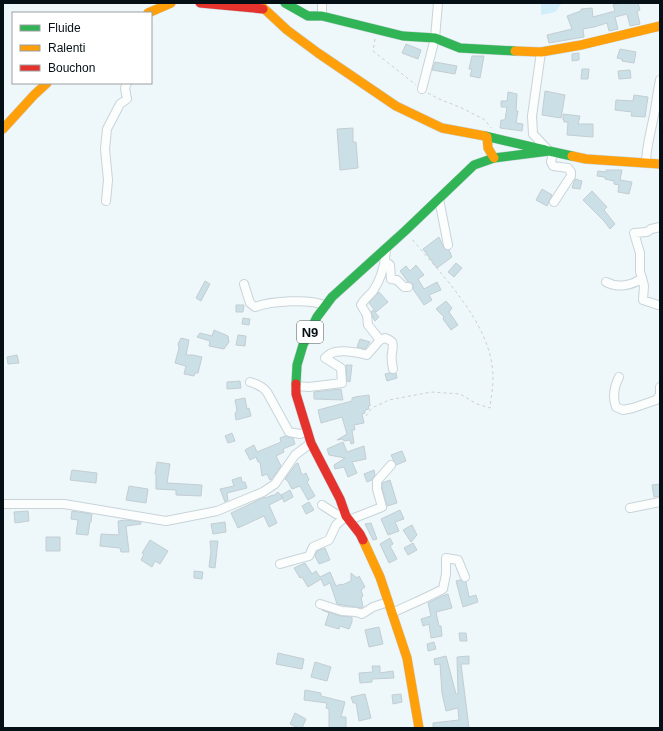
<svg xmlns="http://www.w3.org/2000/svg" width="663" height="731" font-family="Helvetica,sans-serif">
  <rect width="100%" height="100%" fill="#eef7fa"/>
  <path fill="#d0effb" d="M541 3H562L555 12 541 15Z"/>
  <path fill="#cadfe6" stroke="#c4ced2" d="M620 3H638L640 10 637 11 640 24 630 26 627 14 615 17 618 29 609 31 607 23 594 27 583 29 584 37 549 43 547 35 572 29 567 16 581 11V9L592 8 593 17 615 11 613 5Z
    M406 44 421 50 418 59 402 53Z
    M620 49 636 52 634 63 622 61V59L617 58Z
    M579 53V60L572 61V54Z
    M472 56H484L480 78 470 76 472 69H469Z
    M435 62 457 66 455 74 432 70Z
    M582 69H589L588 79H581Z
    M630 70 631 78 619 79 618 71Z
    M545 91 565 95 561 118 542 115Z
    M508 92 517 94 516 111H518L516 123 523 124 522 131 500 128 501 120H505L507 107H501V101H507Z
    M634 95 648 97 645 117 631 116 632 112 615 110 616 100 633 101Z
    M563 114 580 116 578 124H593V137L567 135 568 122H564V120H563Z
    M353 128V142H356L358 168 340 170 337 129Z
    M606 170H622L620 180 632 182 629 194 618 192 619 185 614 184V181L605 179V177L597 176 598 171 606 172Z
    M575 179 582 181 580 189 572 188Z
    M542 189 552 195 547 206 536 200Z
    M592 191 607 207 604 210 615 224 610 229 604 221 583 200Z
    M439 237 444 248 449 250 452 257 437 268 423 249Z
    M456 263 462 268 454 277 448 272Z
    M416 265 424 275 418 279 424 289 437 282 441 290 429 295 432 300 424 305 413 289V284L408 282 400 271 406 266 410 271Z
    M205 281 210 284 201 301 196 298Z
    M379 292 388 302 376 312 369 303Z
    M446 301 452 308 449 312 458 325 451 330 443 319 444 317 436 309Z
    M236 305H244L243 312H236Z
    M373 310 379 317 375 321 373 318 371 312Z
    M243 318 250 319 249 325 242 324Z
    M214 330 228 336 229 342 224 349 209 346 210 341 197 337 200 333 212 336Z
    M238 335 246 336 245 346 236 345Z
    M181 338 189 340 186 355H193L202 357 198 373H195L194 376 184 374 186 366 175 363 179 348 178 344Z
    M360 339 370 342 365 349 357 347Z
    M17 355 19 363 8 364 7 357Z
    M346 365H352L350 382 347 381Z
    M389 373 394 374 396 373 397 378 387 381 385 374Z
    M240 381 241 388 227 389V382Z
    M341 389 343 400 314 399V392Z
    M369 395 370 406H368L369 409 365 410V413L362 414 364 423 354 425 355 430H352L354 443 351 444 350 440 344 441 343 439 337 440 347 434 342 417 321 423 318 410 352 401V398L355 397Z
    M245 398 247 409 249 408 251 416 236 420 235 414 237 410 235 400Z
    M232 433 235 441 228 443 225 436Z
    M285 436 293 438 295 444 283 449 284 452 276 456 281 466 271 480H270L267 474 262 476 260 462H258L256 457 250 460 245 450 254 445 257 452 281 442 280 438Z
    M343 442 347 452 364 446 366 459 352 462 357 473 348 477 344 467 335 469 334 465 345 458 329 455 327 449Z
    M402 451 406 461 396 465 391 455Z
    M157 462 170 464 167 483 202 485 201 496 176 495V490L156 489V474H155Z
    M298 463 302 475 306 473 309 480 307 482 315 496 308 500 300 486 292 489 287 480H286L285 479 296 464Z
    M72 470 97 473 96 483 70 480Z
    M374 470 375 475 372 480 367 482 364 474Z
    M241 477 242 482H245L247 488 227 493 228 500 225 502 220 489 234 486 232 480Z
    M390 480 397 503 387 506 382 488V483Z
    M660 484V496L654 497 652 485Z
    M129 486 148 489 146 503 126 500Z
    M290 490 293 497 284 502 281 495Z
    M278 492 283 498 269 505 277 523 269 527 264 516 238 528 231 513 265 497V498L273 495V496Z
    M309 502 314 510 306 514 302 506Z
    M400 510 404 519 395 522 399 531 388 535 381 519Z
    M28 511 29 521 15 523 14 512Z
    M72 511 92 514 91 522H90L88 535 76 534 78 520 71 519Z
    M126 520 141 522V524L126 526 129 552H121L120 548 100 546 101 534 119 535 118 521Z
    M225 522 226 532 213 534 211 524Z
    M371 523 377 539 373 540 365 524Z
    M412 525 417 535 411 542 403 530Z
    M46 537H60V551H46Z
    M390 538 393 544 390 546 397 559 389 563 380 544Z
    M150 540 168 551 160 564 155 561 152 567 141 560 144 554 142 553Z
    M210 541H218L215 568 209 567 211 551Z
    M413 543 417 550 408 555 404 548Z
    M325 548 330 560 319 564 315 556 317 551Z
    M305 563 312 574 316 571 320 577 330 572 336 586 341 584 342 585 351 581V573L357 578 359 576 365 587 361 590 363 596 361 597 363 607 361 608 337 604 330 583 324 586 321 579 308 587 302 577 300 578 294 568Z
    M194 571 203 572 202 579 194 578Z
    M460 580 466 582 469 597 476 595 478 602 463 607 456 581Z
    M448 594 452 608 436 612 439 626H441L442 636 431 638 429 624 423 626 421 619 431 616 428 603 442 596Z
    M322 610 340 616 352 617V622L349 629 340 626 339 629 325 625 329 613Z
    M379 627 383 644 369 647 365 630Z
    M459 633H466L467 641H460Z
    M434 642 436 649 428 651 427 644Z
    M278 653 304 659 302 669 276 664Z
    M446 656 456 694H458L457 657 469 656V664H461L469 728H433V723L459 720 458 708 446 711 442 693 440 664 435 665 434 659Z
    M315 662 331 667 327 681 311 677Z
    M372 666H380V673L393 671 394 678 372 679V682L360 683 359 673 373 672Z
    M305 690 321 693V696L345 702 341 717H346V728H329V709L326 708 327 703 304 700Z
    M365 694 371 718 359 721 356 703H353L351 697Z
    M401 694 402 702 393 704 392 695Z
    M295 713 306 719 302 728H298L290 724Z"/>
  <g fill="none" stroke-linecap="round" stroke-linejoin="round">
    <defs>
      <path id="street" d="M322 16V3
        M541 52 532 116 533 134 549 151
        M422 89 435 38 438 3
        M553 152 551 162 553 166 568 168 571 172V176L554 202
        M646 163C646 149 650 135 653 120 656 107 657 94 660 80
        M439 199 448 245
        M106 201 108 180 105 149 107 129 120 104 127 99 125 88 127 83
        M385 261 390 265 391 279 397 280 404 287H408
        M642 278 644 286 643 300 658 305
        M606 282C617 288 632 286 642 278L640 272V253L634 233 647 232 651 229 660 227
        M244 284 250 303 255 307C271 301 311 298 326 306
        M380 340 368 325 367 315 361 305C364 299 369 296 373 291 382 278 385 264 386 249
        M619 377C614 387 612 396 616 407L623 410 633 408 656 400 660 395V387
        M250 382C257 384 263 387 267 392L289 432 300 434 307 432
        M297 386 309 387 342 383 341 368 325 358C326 357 328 355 330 354 338 349 358 352 367 355L380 340 385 338C395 342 393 343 392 353 391 358 392 364 393 369
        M3 504H64L166 521 217 511 263 492 275 484 295 455 311 443
        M322 505 336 514 346 516
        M630 508 660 502
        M349 520 382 507 377 489V481L391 465
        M280 564 309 556 313 547 329 540 336 525 346 516
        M320 604 342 611 356 612 362 614 373 607 388 602
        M392 613C409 605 426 598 443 589L446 574V558L458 560 465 577"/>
      <path id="fast" d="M285 3 308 16H322L403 36 435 38 460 48 515 51
        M485 136 545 150
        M296 384 297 365 303 345 317 317 332 297 405 231 474 165 494 158 549 151 572 156"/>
      <path id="slow" d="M258 3 287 30 318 53 396 106 442 128 485 136
        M148 13 171 3
        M515 51 541 52 581 45 660 26
        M3 129 34 95 47 83
        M487 137 488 148 494 158
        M572 156 586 159 660 164
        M363 540 380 577 407 658 419 728"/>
      <path id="jam" d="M200 3 263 9
        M296 384V394L311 443 340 499 346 516 360 534 363 540"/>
    </defs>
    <use href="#street" stroke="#c8d4d9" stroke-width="10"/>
    <use href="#fast" stroke="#c8d4d9" stroke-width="10"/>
    <use href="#slow" stroke="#c8d4d9" stroke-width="10"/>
    <use href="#jam" stroke="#c8d4d9" stroke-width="10"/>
    <path stroke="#cdd0d1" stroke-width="1" stroke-dasharray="3 3" stroke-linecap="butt" d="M375 39 373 51 416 85
      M428 93 439 99 462 108 485 120 491 128
      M366 416 372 408 389 400 431 392 460 394 477 404 490 408C491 398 493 388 493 378 493 325 443 277 412 239"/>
    <use href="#street" stroke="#fcfefe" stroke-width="8"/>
    <use href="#fast" stroke="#30b455" stroke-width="9"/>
    <use href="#slow" stroke="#ff9f0a" stroke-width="9"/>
    <use href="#jam" stroke="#e5322d" stroke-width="9"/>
  </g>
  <g text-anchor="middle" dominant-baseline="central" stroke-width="3" stroke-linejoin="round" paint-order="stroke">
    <rect fill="#fff" stroke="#4f585b" stroke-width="1" x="297" y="321" width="26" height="22" rx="3"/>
    <g font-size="13" font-weight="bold" fill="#041015">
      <text x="310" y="332">N9</text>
    </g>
  </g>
  <rect width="663" height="731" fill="none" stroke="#041015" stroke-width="8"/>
  <rect x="12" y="12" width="140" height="72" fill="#ffffff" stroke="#9b9fa1"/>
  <rect x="20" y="25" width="20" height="6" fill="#30b455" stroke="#9b9fa1"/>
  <text x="48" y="32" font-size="12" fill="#041015">Fluide</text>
  <rect x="20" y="45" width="20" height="6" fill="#ff9f0a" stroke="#9b9fa1"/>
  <text x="48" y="52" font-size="12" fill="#041015">Ralenti</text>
  <rect x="20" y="65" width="20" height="6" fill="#e5322d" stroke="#9b9fa1"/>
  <text x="48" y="72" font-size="12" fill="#041015">Bouchon</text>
</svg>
